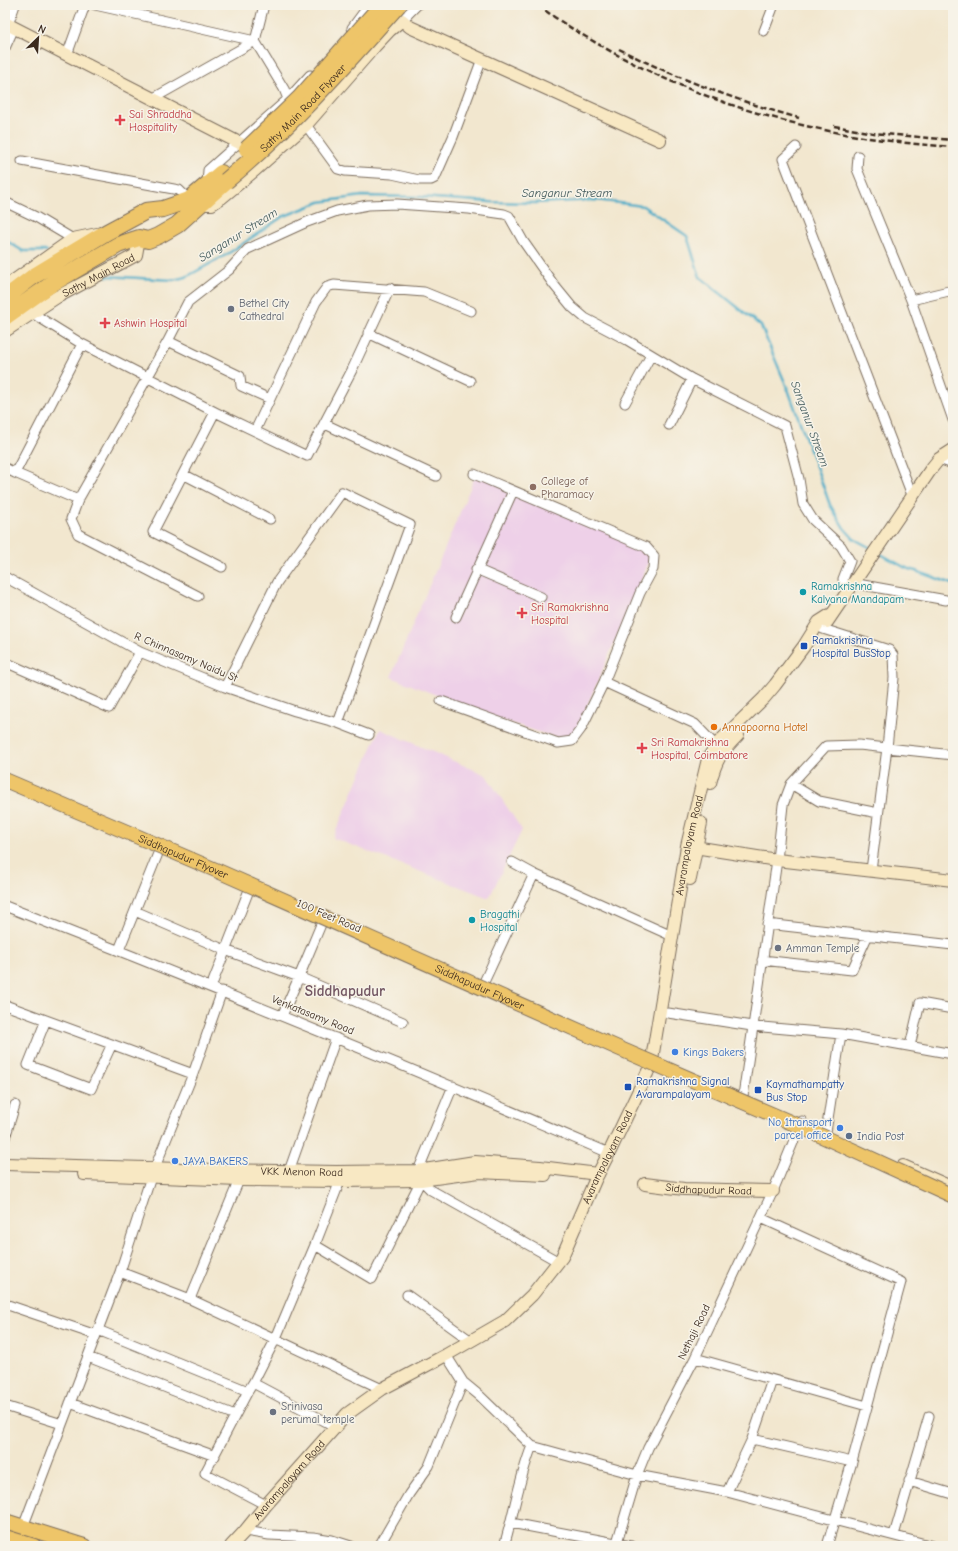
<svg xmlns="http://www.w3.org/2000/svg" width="958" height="1551" font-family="'Comic Neue',sans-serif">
  <rect width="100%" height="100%" fill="#f7f3e8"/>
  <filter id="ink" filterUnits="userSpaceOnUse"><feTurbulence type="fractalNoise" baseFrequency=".025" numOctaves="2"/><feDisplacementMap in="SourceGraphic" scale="8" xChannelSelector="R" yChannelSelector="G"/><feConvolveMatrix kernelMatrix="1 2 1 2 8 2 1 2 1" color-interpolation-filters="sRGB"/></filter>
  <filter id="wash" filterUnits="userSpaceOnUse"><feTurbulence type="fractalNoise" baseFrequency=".012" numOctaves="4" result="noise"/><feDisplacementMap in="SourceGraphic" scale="16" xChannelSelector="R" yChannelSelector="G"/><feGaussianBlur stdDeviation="0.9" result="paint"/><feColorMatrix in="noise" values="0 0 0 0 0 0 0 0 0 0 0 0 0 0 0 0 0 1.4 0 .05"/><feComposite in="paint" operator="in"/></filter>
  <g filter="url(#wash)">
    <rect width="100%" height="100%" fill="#f2e7cf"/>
    <path fill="#eed0e8" d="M476 474 654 550 575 734 557 738 489 716 391 677Z
      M380 729 486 775 522 830 489 898 333 838Z"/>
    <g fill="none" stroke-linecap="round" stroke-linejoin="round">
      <path stroke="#49acc8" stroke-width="2.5" d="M5 240 23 251H47
        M106 276 173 280 186 277 226 255 282 217 320 202 362 196 421 197 490 202 535 203 596 200 643 206 687 236 700 277 761 326 789 392 830 505 844 528 854 539 873 549
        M879 553 904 567 953 584"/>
    </g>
  </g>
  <g filter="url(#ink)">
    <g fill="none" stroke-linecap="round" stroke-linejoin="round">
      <defs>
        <path id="street" d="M95 5 255 41
          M264 5 255 41 284 89 288 99
          M402 20 417 5
          M8 25 15 5
          M352 28 369 5
          M764 31 774 5
          M5 48 14 28
          M67 55 85 5
          M152 99 255 41
          M306 125 338 169 345 171 392 174 419 180H431L435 178 453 137 482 59
          M796 147 783 159 912 495
          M858 156 857 169 911 300 953 420
          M22 161 179 190 189 200
          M207 184 208 170 288 99 310 75
          M5 202 36 217 73 239
          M911 300 953 290
          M471 311 424 292 334 285 327 287 316 302 270 399 241 386 240 376 168 341 188 302 229 270 248 249 307 222 337 211 368 205 397 204 469 209 504 214 509 216 523 241 554 285 572 307 585 318 627 340 692 379 785 426 799 479 803 504 813 520 841 546 850 561 843 579 846 591
          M32 313 82 344 215 412 307 456 352 370 390 288
          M368 333 470 381
          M168 341 78 500 71 519 78 534 198 596
          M625 403 651 355
          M215 412 153 532 222 567
          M325 424 436 476
          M669 425 692 379
          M255 431 270 399
          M939 459 953 464
          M5 468 15 473 78 500
          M15 473 82 344
          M183 474 270 519
          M476 569 541 597
          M5 577 140 652 225 687 295 711 338 723 369 735
          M852 583 946 600
          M456 617 513 491
          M823 629 889 650 893 655 894 678 887 748 871 870
          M5 662 109 708 140 652
          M604 682 695 724 719 749
          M225 687 277 582 342 492 410 525 338 723
          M441 701 558 743 572 741 581 729 604 682 640 593 653 569 654 556 646 547 474 474
          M791 784 819 801 878 813
          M512 862 534 874 672 936
          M5 906C208 985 409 1067 609 1153
          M135 911 225 950 299 977 403 1022
          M767 924 953 945
          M119 950 159 851
          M762 960 852 970 868 935
          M484 982 534 874
          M211 987 249 890
          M5 1005 193 1074
          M668 1013 752 1026 841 1034 953 1054
          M282 1016 299 977 322 922
          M46 1020 28 1065 91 1089 112 1044
          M910 1046 920 1003 953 1009
          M743 1096 777 860 783 805 791 784 826 746 859 745 953 755
          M826 1132 841 1034
          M5 1138 15 1105
          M289 1171 336 1038
          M419 1175 418 1171 453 1086
          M340 1181 315 1245 372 1279 421 1180 431 1190 559 1262
          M761 1218 901 1282 852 1462 827 1546
          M120 1272 190 1299 382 1389
          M407 1295 471 1341
          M190 1299 239 1180V1176
          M5 1304 96 1335
          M98 1330 248 1391 253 1383 336 1427
          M446 1355 463 1382 480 1396 532 1446 637 1475 727 1492 933 1546
          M88 1357 235 1415
          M695 1358 867 1406
          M253 1383 276 1338 315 1245
          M248 1391 205 1473 266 1505
          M70 1403 215 1456
          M5 1406 62 1424
          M752 1439 852 1462
          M909 1481 953 1494
          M727 1492 752 1439 772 1380
          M511 1523 631 1546
          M23 1527 120 1272 151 1177 193 1074 222 991
          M245 1531 269 1535 313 1537 332 1540 351 1546
          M894 1535 929 1416
          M379 1546 409 1494 429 1466 463 1382
          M504 1546C514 1513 519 1478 532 1446
          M616 1546 637 1475 648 1448 695 1358 773 1191 802 1121"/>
        <g id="secondary">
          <path d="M5 23 255 151"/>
          <path d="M201 204H212L221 198 255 170 306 125 375 46 390 30 402 20 410 27 660 140"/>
          <path d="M5 287 73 239 102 233"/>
          <path id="s1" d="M5 331 57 297 136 255 139 238"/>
          <path d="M827 622 931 469 939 459 953 450"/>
          <path d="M710 783C716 759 721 752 738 735"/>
          <path d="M688 846 777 860 953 880"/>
          <path d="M690 879 701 823"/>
          <path id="s2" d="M5 1164 216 1170 336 1172 418 1171 475 1162 540 1167 598 1174"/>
          <path d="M903 1166 953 1188"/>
          <path d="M84 1174 239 1180 340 1181 421 1180 479 1172 545 1175"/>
          <path id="s3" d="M645 1184 684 1189 773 1191"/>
          <path id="s4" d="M231 1546 245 1531 266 1505 347 1414 382 1389 446 1355 505 1321 532 1295 562 1257 596 1178 609 1153 651 1065 687 846 708 759 716 745 764 698 775 685 804 646 819 622 830 615"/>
        </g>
        <path id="primary" d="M5 1521 84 1546
          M5 1537 34 1546"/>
        <path id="highway" d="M5 298 34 276 107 232 146 211 163 209 189 200 221 173
          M5 317 53 283 118 245 139 238 148 240 158 236 177 225 226 181"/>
      </defs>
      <use href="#street" stroke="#7b6c5c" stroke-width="11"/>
      <use href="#secondary" stroke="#7b6c5c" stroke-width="14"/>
      <use href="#primary" stroke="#7b6c5c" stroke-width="16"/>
      <use href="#highway" stroke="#7b6c5c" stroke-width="18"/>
      <use href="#street" stroke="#fff" stroke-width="9"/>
      <use href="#secondary" stroke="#f8e8c3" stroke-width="12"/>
      <use href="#primary" stroke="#eec569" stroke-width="14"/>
      <use href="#highway" stroke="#eec569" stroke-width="16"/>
      <path stroke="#3b2a1e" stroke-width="2.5" stroke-dasharray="6 3" stroke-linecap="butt" d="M538 5C561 23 586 37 612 52 719 111 831 139 953 147
        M619 49C676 78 737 101 799 118
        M834 126 873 133 953 140"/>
      <defs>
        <g id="primary-bridge">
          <path id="s5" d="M5 780 218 871 618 1048 813 1132 953 1196"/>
        </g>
        <g id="highway-bridge">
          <path d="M247 149 300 98 382 5"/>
          <path id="s6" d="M226 181C290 128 343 67 398 5"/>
        </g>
      </defs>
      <use href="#primary-bridge" stroke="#7b6c5c" stroke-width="16" stroke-linecap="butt"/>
      <use href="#highway-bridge" stroke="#7b6c5c" stroke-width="18" stroke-linecap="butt"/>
      <use href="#primary-bridge" stroke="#eec569" stroke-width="14"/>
      <use href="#highway-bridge" stroke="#eec569" stroke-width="16"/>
    </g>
  </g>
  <g fill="#e0444e" stroke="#f7f3e8" stroke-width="1.5">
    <path d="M118 114h4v4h4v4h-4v4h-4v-4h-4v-4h4z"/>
    <path d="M103 317h4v4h4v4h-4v4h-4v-4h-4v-4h4z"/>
    <path d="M520 607h4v4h4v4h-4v4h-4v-4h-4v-4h4z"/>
    <path d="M640 742h4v4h4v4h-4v4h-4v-4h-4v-4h4z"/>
  </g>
  <g fill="#6b7280" stroke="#f7f3e8" stroke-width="1.5">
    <circle cx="231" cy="309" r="4"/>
    <circle cx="778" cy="948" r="4"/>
    <circle cx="273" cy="1412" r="4"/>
  </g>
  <circle fill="#8d6e63" stroke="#f7f3e8" stroke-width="1.5" cx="533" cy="487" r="4"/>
  <g fill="#0f9aa8" stroke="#f7f3e8" stroke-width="1.5">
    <circle cx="803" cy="592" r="4"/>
    <circle cx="472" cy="920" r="4"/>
  </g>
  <g fill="#1a4fb4" stroke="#f7f3e8" stroke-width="1.5">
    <rect x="800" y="642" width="8" height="8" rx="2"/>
    <rect x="624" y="1083" width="8" height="8" rx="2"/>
    <rect x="754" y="1086" width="8" height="8" rx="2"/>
  </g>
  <circle fill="#e8710a" stroke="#f7f3e8" stroke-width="1.5" cx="714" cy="727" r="4"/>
  <g fill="#3f7fe0" stroke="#f7f3e8" stroke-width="1.5">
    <circle cx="675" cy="1052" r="4"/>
    <circle cx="840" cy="1128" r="4"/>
    <circle cx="175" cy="1161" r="4"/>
  </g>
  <circle fill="#5c6f8a" stroke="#f7f3e8" stroke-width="1.5" cx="849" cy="1136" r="4"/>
  <g text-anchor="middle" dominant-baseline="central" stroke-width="3" stroke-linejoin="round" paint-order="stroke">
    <g font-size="11" fill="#3b2a1e" stroke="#f7f3e8">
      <text stroke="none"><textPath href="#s6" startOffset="106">Sathy Main Road Flyover</textPath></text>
      <text stroke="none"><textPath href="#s1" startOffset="109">Sathy Main Road</textPath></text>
      <text transform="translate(186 657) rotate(23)">R Chinnasamy Naidu St</text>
      <text stroke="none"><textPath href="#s4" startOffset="880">Avarampalayam Road</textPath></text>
      <text stroke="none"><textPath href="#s5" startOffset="194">Siddhapudur Flyover</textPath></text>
      <text transform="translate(329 916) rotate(23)">100 Feet Road</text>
      <text stroke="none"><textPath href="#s5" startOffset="518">Siddhapudur Flyover</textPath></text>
      <text transform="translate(313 1015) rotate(22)">Venkatasamy Road</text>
      <text stroke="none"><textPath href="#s4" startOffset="555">Avarampalayam Road</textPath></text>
      <text stroke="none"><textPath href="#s2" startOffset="297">VKK Menon Road</textPath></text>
      <text stroke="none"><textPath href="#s3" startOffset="64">Siddhapudur Road</textPath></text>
      <text transform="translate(694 1332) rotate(-64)">Nethaji Road</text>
      <text stroke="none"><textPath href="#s4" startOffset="88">Avarampalayam Road</textPath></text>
    </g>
    <g font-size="11" fill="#be3a42" stroke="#f7f3e8" text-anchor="start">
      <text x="129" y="114">Sai Shraddha<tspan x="129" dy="13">Hospitality</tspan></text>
      <text x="114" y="323">Ashwin Hospital</text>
      <text x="531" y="607">Sri Ramakrishna<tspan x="531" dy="13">Hospital</tspan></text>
      <text x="651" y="742">Sri Ramakrishna<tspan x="651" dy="13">Hospital, Coimbatore</tspan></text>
    </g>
    <g font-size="11" fill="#5b616d" stroke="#f7f3e8" text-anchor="start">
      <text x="239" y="303">Bethel City<tspan x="239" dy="13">Cathedral</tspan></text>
      <text x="786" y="948">Amman Temple</text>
      <text x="281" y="1406">Srinivasa<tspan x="281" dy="13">perumal temple</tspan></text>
    </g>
    <g font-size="11" fill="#785e54" stroke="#f7f3e8" text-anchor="start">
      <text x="541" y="481">College of<tspan x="541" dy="13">Pharamacy</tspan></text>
    </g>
    <g font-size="11" fill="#0d838f" stroke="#f7f3e8" text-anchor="start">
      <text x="811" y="586">Ramakrishna<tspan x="811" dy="13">Kalyana Mandapam</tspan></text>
      <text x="480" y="914">Bragathi<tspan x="480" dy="13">Hospital</tspan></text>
    </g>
    <g font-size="11" fill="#164399" stroke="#f7f3e8" text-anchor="start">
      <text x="812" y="640">Ramakrishna<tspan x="812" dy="13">Hospital BusStop</tspan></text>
      <text x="636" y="1081">Ramakrishna Signal<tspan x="636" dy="13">Avarampalayam</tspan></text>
      <text x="766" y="1084">Kaymathampatty<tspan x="766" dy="13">Bus Stop</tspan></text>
    </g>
    <g font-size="11" fill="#c56008" stroke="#f7f3e8" text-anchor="start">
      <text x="722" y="727">Annapoorna Hotel</text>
    </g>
    <g font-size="11" fill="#366cbe" stroke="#f7f3e8" text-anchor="start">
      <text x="683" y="1052">Kings Bakers</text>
      <text x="832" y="1122" text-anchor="end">No 1transport<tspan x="832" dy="13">parcel office</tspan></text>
      <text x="183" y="1161">JAYA BAKERS</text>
    </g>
    <g font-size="11" fill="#4e5e75" stroke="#f7f3e8" text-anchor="start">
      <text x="857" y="1136">India Post</text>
    </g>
    <g font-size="12" font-style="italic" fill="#40585a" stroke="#f7f3e8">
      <text x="567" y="193">Sanganur Stream</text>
      <text transform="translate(238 235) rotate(-32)">Sanganur Stream</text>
      <text transform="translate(810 424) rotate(70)">Sanganur Stream</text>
    </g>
    <g font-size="15" font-weight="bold" fill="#735763" stroke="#f7f3e8">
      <text x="345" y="991">Siddhapudur</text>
    </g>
  </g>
  <rect width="958" height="1551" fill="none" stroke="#f7f3e8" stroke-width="20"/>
  <g transform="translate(38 38) rotate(25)" stroke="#f7f3e8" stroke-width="3" paint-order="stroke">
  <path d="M0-3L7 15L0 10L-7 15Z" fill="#3b2a1e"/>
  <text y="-6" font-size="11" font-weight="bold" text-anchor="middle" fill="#3b2a1e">N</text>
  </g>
</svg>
